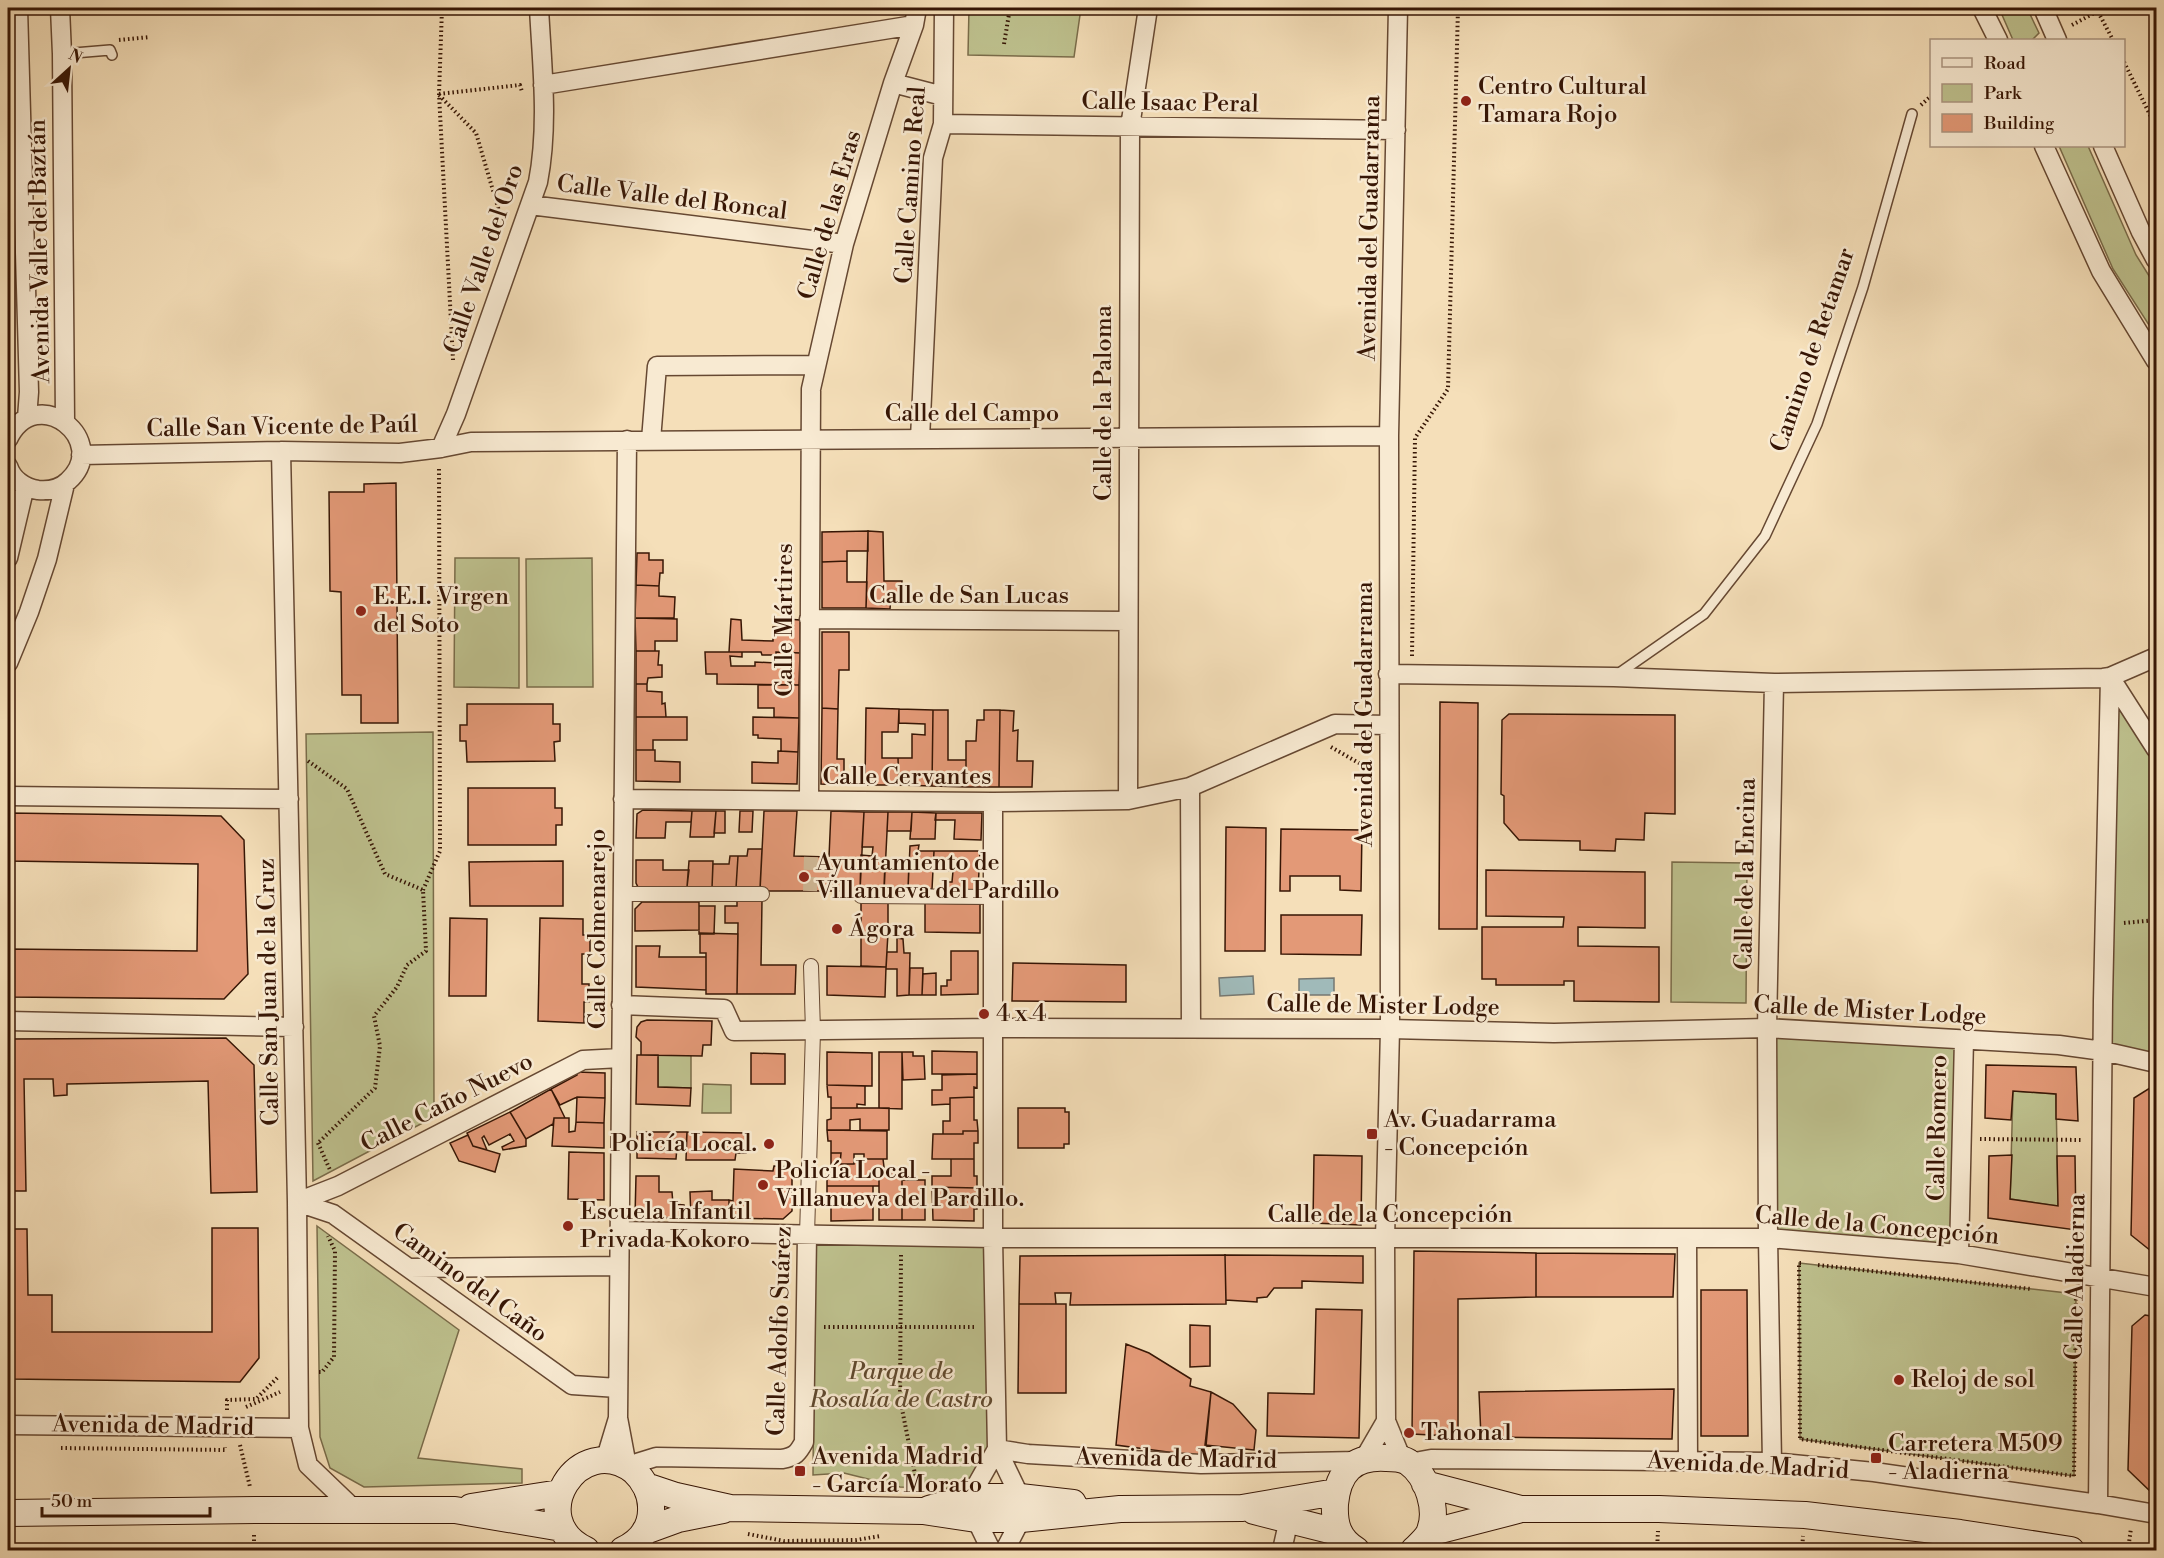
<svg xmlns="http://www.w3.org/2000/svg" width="2164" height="1558" font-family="'Libre Bodoni',serif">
  <rect width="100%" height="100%" fill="#f5dfb9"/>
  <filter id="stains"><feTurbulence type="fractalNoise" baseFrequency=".00333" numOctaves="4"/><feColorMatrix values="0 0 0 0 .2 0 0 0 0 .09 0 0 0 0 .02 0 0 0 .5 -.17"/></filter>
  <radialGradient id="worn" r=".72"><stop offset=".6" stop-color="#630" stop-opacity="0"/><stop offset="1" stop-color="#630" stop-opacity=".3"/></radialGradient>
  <path fill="#bec18e" stroke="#7a6c4a" stroke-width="1.5" d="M969 8H1081L1074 57 968 55Z
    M1999 8H2027L2039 33 2032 40H2013Z
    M2059 146H2088L2136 255 2156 287V336L2113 269Z
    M455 558H519V688L454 687Z
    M592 558 593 687H527L526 559Z
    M2110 677 2156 749V1063L2103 1051Z
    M433 732 434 1117 313 1181 306 734Z
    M1672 862 1747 863 1746 1003 1671 1002Z
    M1767 1028 1964 1039 1959 1254 1768 1238Z
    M658 1055H691V1088L658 1087Z
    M703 1084 731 1085V1113H702Z
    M2013 1091 2056 1094 2058 1206 2010 1199Z
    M317 1226 459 1330 418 1458 522 1469V1483L364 1487 330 1468 320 1437Z
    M815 1244 986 1245 990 1443 965 1489 900 1487 844 1473 813 1475Z
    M1799 1263 2076 1294 2074 1476 1800 1439Z"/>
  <path fill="#a0bab9" stroke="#767871" stroke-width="1.5" d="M1253 976 1254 994 1220 996 1219 978Z
    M1334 978V995H1299V979Z"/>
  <path fill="#e39977" stroke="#371605" stroke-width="1.5" d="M396 483 398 723H361V695H342L341 592 330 591 329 492H364V484Z
    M868 531V551H847V561L822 562V532Z
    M868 531 883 532 884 581H902L901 596H891L890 609 866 608Z
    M637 553H649V560H663V573H660L659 586 636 585Z
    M847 561V582H867L866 608H822V562Z
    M636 585 659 586V596L675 597 674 618H635Z
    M635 618 677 619V641H655V651H636Z
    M731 619 741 620 742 640 773 641V627H788L787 619 800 620V653L776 652V655H762L761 652H729Z
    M822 632H849V670H839L838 709 822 708Z
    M636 651H659L658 665H662V677L648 678 647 684H636Z
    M705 652H742V657L730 656 731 666H755V662L776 663V652L800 653 799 685 717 684V674H706Z
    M636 684H647V691L662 692V704L665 703 666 717H636Z
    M758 685H799V718L774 717V708H758Z
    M1440 702 1478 703 1477 929H1439Z
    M467 704H553V724H560V741L554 742 555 761 467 762 466 741H460V725H467Z
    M822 708 838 709 837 759H844V785L821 784Z
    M866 708 899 709 898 732H882V758H898L899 785H865Z
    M899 709 933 710 932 786 899 785 898 758H912V734L925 735V724L899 723Z
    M933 710H948V760H966V787L932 786Z
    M984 710H1000L999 787H966V741H976L977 720H984Z
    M1000 710 1014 711 1013 731 1018 730 1017 761H1033L1032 787H999Z
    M1509 714 1675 715V814L1645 813 1644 840 1616 839 1615 851 1580 850V841L1519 840 1504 823V796L1501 794 1502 720Z
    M636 717H687V740H653V750H636Z
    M753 717 799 718 798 752 781 751V739L758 738V735H753Z
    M636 750H655V761L680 762V782L636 781Z
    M778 751 798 752 797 784 752 783V762L778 763Z
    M468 788H555V808H562V825H556V845H468Z
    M643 810 692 811 691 822H666L665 838H636L637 814Z
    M692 811H716L714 837H690Z
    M716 811H725V833H714Z
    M740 811H753L752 832H739Z
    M764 811H797L794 856 829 857 831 811 864 812 860 891H760Z
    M864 812H888L884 892 860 891 861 855 872 856 873 847H862Z
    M888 812H912L911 831H887Z
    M912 812 936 813 935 839H910Z
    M8 813 221 816 244 840 248 974 224 999 8 997V949L197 951 198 864 8 861Z
    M936 813H982L981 840 954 839 955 820H935Z
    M1226 827 1266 828 1265 951H1225Z
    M1281 829 1362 830 1361 891 1340 890V876H1290V891H1280Z
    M919 845 918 851H934L932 889H908L910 846Z
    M748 849H762L760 888H736L738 856H747Z
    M934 851H980L978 890 946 889 947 882H952L953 871H933Z
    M730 856H738L736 888H712L713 864H729Z
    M636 860H663V870H689L687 887H638L636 883Z
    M563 861V906H470L469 862Z
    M689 861H713L712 888 687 887Z
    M885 862H909L908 889 884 888Z
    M1486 870 1645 872V928L1578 927V946L1659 947V1002L1574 1001V981H1564V985H1496V979H1482V927H1563L1564 917 1486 916Z
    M737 899 762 900 761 965H796L795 994H737L738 923H725V906H737Z
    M861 900 888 901V933H861Z
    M642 902H699V930L635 931V909Z
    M925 903 980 904V933L925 932Z
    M699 906H715L714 934H699Z
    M1281 915H1362L1361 955 1281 954Z
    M450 918 487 919 486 996H449Z
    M540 918 583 919V935H590V954H582V984H589V1002H584V1023L538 1021Z
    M700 933 738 934 737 994H706V953H700Z
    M861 933H888L886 967 861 966Z
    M897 938 903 939 904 953H910L909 995 897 996V969H886L887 952H897Z
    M636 946H660L659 957H706V990L636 987Z
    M951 951H978V994L941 995V986H947V980H951Z
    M1013 963 1126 965V1002L1012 1001Z
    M827 966 886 967 885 997 827 995Z
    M910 968H923L922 995H909Z
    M936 973V995H922L923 974Z
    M647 1020 712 1021 711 1045H703L702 1056 641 1055V1042L636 1037 637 1027 641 1022Z
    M226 1038 254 1065 257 1192 211 1193 208 1081 67 1084V1095L54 1096 53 1079H24L26 1191H8V1039Z
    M932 1051 977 1052V1074H932Z
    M827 1052 872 1053V1086L827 1085Z
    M879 1052H902V1109L879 1108Z
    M902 1052H913V1056H924L925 1079 903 1080Z
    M751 1053 785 1054V1084H751Z
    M637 1055H658V1087L691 1088 690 1106 636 1104Z
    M1986 1065 2076 1067 2078 1121 2056 1119V1094L2013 1091 2011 1120 1985 1118Z
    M577 1072 605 1073V1098L577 1097 560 1105 551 1089 577 1075Z
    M977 1074V1088L974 1087V1097L950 1098V1104L932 1105V1090H942V1075Z
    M827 1085 865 1086V1105L857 1104V1108H831V1097H828Z
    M2153 1086 2156 1087V1255L2131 1235 2134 1098Z
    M551 1089 565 1118H554L553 1124 526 1139 510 1112Z
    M577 1097 605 1098 604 1123 576 1122Z
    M974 1097V1120H977L978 1131H963V1134H943V1121H950V1098Z
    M831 1108H889V1130H860V1119L850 1120V1130H827V1120L831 1119Z
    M1018 1108H1065V1112H1069V1144H1064V1148H1018Z
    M510 1112 526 1139V1146L503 1150 502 1147 514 1141 510 1134 489 1145 484 1136 482 1138 487 1150 473 1146 467 1133Z
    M554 1118H569V1132L575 1131 576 1122 604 1123V1148L552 1146Z
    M827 1130 887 1131V1159H864V1154H854V1164H840L841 1153H831V1141H828Z
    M963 1131H978V1143H974V1159H932L933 1134H963Z
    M637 1132H687L686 1148 677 1147 676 1159 637 1158Z
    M687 1132 746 1133V1153H736L735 1160H686Z
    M468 1135 473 1146 500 1154 495 1172 459 1161 450 1143Z
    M569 1152 604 1153V1200L568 1199Z
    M831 1153H841L840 1164H854V1159H883L884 1167H879V1186H827V1175H831Z
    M1314 1155 1362 1156 1361 1225 1313 1223Z
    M2012 1155 2010 1199 2058 1206 2057 1156H2075L2076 1230 1988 1218 1989 1156Z
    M951 1159H974V1176H977V1188L932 1187V1176H951Z
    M774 1166 792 1167V1211L783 1219 729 1218V1200L733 1201 734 1169 773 1171Z
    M891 1170H902V1220H879V1173L891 1174Z
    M636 1176H659V1192H672L673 1204 684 1205V1218L635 1217Z
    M902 1180H925V1220H902Z
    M827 1186H873V1220L831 1221V1197H827Z
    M932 1187 977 1188V1209H974V1221L933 1220Z
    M712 1191V1200H729V1218L691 1219 690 1192Z
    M212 1228H258L259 1358 240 1382 10 1379 8 1377V1229H27L28 1295H52V1332H212Z
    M1414 1251 1536 1253V1297L1458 1299V1428L1451 1436 1412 1434Z
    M1536 1253 1675 1254 1673 1297H1536Z
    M1225 1255 1226 1304 1070 1305 1071 1293H1055L1056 1304H1019L1020 1256Z
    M1225 1255 1363 1256V1283L1302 1281V1288H1274L1267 1297 1257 1298V1302L1226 1300Z
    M1701 1290H1747L1748 1436H1701Z
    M1019 1304H1066V1393H1018Z
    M1316 1309 1362 1310 1359 1438 1267 1436 1268 1393 1314 1394Z
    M2145 1315 2156 1317V1493L2151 1492 2128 1470 2132 1326Z
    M1190 1325 1210 1326V1366L1190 1367Z
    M1126 1344 1149 1353 1191 1379 1190 1386 1211 1392 1205 1457 1116 1445Z
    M1674 1389 1672 1439 1481 1437 1479 1392Z
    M1211 1392 1233 1404 1256 1430 1254 1450 1205 1445Z"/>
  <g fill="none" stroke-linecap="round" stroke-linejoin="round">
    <path stroke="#cfb795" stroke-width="14" stroke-dasharray="14 7" stroke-linecap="butt" d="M810 891 811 857"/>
    <defs>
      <path id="service" d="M62 54 110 50 112 55
        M1618 674 1704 614 1765 536 1817 424 1863 287 1912 114"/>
      <path id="pedestrian" d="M622 894H762
        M861 896 994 897
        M807 1235 813 1031 811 966"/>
      <path id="minor" d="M18 8 29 392 27 418
        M60 8 62 54 65 421
        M1398 8 1389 436 1390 1029 1385 1239 1386 1421 1402 1460
        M1982 8 1998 40
        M2043 8 2057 40
        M893 83 943 96
        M543 85 914 25
        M943 124 1396 130
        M2044 146 2101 271 2156 361
        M2103 146 2141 232 2156 260
        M530 205 844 244
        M8 439C37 380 112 442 68 481 60 489 49 491 38 490 24 488 12 479 8 466
        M920 439 933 158 943 124 944 8
        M651 440 657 366 815 365
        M441 448 456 414 538 182C549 125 542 66 539 8
        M281 451 297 1202 299 1428 308 1465 355 1510
        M81 455 281 451 400 453 441 448 471 442 1389 436
        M8 558 25 486
        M809 619 1128 621
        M8 663 29 612 47 559 65 484
        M1388 674 1614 677 1774 683 2103 678 2110 677 2156 657
        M2110 677 2156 749
        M1190 787 1191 1028
        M8 796 289 799
        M623 799 993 802 1128 800 1190 787 1335 724 1388 725
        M1128 800 1130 127 1148 8
        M809 801 811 389 844 244 893 83 914 25 917 8
        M993 802V1238L997 1449 1020 1497
        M621 1005 724 1009 734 1031 994 1028 1390 1029 1554 1033 1767 1028 2059 1045 2103 1051 2156 1063
        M8 1021 294 1027
        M297 1202 333 1214 572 1385 618 1388
        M297 1202 338 1186 583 1060 621 1058
        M620 1231 993 1238H1768L1959 1254 2156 1287
        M1687 1238 1688 1461
        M1959 1254 1964 1039
        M409 1268 619 1266
        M618 1418 627 440
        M8 1425 299 1428
        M997 1449 1028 1454 1201 1464 1357 1461
        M1364 1459 1386 1421
        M605 1461 618 1418 627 1466 656 1457 782 1459C795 1457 798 1453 804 1442L807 1235
        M1772 1462 1768 1238 1767 1028 1774 683
        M1409 1463 1431 1459 1772 1462 1874 1472 2098 1504 2156 1514
        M970 1497 997 1449
        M2098 1504 2103 1001 2110 677
        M976 1519 991 1550
        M1005 1550 1021 1519
        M1282 1550 1289 1519"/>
      <path id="secondary" d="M1425 1484 1521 1509H1659L1805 1515 1960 1533 2071 1550
        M646 1486 676 1496 730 1508 923 1511 976 1519H1021L1120 1509 1242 1508 1336 1492
        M471 1507 560 1493
        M929 1509 970 1497H1020L1073 1503
        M1254 1511 1337 1532
        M8 1513 255 1510H455L562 1528
        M645 1531 678 1519 723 1510
        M1429 1533 1518 1510
        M586 1550C522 1520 579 1429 634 1471 644 1480 651 1494 651 1507 652 1527 640 1542 623 1550
        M1356 1550C1338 1539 1334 1524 1335 1504 1338 1472 1353 1456 1386 1458 1393 1458 1401 1458 1408 1462 1428 1476 1439 1511 1429 1533 1426 1539 1419 1545 1414 1550"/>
    </defs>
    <use href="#service" stroke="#664832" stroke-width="12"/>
    <use href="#pedestrian" stroke="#664832" stroke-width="16"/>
    <use href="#minor" stroke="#664832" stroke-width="21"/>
    <use href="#secondary" stroke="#371605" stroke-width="28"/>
    <path stroke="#371605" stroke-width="4" stroke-dasharray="1.5 3" stroke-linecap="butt" d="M442 8 439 94 453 360
      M2096 8 2113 40
      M2072 25 2098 11
      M119 40 150 37
      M1004 44 1010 8
      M2124 62 2156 127
      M439 94 520 85 522 92
      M439 95 476 133 502 221
      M1921 105 1932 95
      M1412 656 1415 438 1448 389 1458 8
      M1331 747 1366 767 1372 768
      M308 761 347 789 385 874 423 890 426 951 407 965 397 987 374 1016 380 1046 375 1088 317 1144
      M423 890 440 851 439 468
      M2124 923 2156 920
      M1980 1139 2083 1140
      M318 1143 330 1170
      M901 1255 900 1399 918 1489
      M1801 1263H1799L1800 1439 2074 1476 2076 1292
      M1818 1265 2031 1289
      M824 1327H975
      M319 1372H322L334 1357 335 1251 328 1236
      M246 1407 280 1392
      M227 1410V1400L256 1399 279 1376
      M240 1445 250 1487
      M61 1448 225 1450V1447
      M748 1534 784 1541 856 1540 880 1536
      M8 1538 14 1550
      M254 1550V1533
      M1657 1550 1658 1531
      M1802 1550 1803 1536
      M2128 1550 2131 1528"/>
    <use href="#service" stroke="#f8ead2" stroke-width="9"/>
    <use href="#pedestrian" stroke="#f8ead2" stroke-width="14"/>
    <use href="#minor" stroke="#f8ead2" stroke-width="18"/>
    <use href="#secondary" stroke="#f8ead2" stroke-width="26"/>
  </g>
  <g fill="#8f2418" stroke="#f8ead2" stroke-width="2">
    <circle cx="1466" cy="101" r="6"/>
    <circle cx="361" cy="611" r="6"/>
    <circle cx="804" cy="877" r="6"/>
    <circle cx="837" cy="929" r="6"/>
    <circle cx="984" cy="1014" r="6"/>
    <rect x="1366" y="1128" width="12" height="12" rx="3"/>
    <circle cx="769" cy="1144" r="6"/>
    <circle cx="763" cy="1185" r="6"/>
    <circle cx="568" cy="1226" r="6"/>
    <circle cx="1899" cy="1380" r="6"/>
    <circle cx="1409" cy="1433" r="6"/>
    <rect x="1870" y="1452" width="12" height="12" rx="3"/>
    <rect x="794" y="1465" width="12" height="12" rx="3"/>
  </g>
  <g text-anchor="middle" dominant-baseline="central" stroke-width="5" stroke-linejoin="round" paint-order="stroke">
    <g font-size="24" fill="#371605" stroke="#f8ead2" text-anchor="start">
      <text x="1478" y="87">Centro Cultural<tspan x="1478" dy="28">Tamara Rojo</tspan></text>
      <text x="373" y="597">E.E.I. Virgen<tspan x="373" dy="28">del Soto</tspan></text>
      <text x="816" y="863">Ayuntamiento de<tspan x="816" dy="28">Villanueva del Pardillo</tspan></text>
      <text x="849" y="929">Ágora</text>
      <text x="996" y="1014">4 x 4</text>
      <text x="1384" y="1120">Av. Guadarrama<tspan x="1384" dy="28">- Concepción</tspan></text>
      <text x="757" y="1144" text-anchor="end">Policía Local.</text>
      <text x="775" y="1171">Policía Local -<tspan x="775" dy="28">Villanueva del Pardillo.</tspan></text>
      <text x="580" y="1212">Escuela Infantil<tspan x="580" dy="28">Privada Kokoro</tspan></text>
      <text x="1911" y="1380">Reloj de sol</text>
      <text x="1421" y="1433">Tahona1</text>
      <text x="1888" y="1444">Carretera M509<tspan x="1888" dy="28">- Aladierna</tspan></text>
      <text x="812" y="1457">Avenida Madrid<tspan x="812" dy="28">- García Morato</tspan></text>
    </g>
    <g font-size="24" fill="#371605" stroke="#f8ead2">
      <text transform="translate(1170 103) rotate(1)">Calle Isaac Peral</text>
      <text transform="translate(911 185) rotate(-86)">Calle Camino Real</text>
      <text transform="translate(672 198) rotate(7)">Calle Valle del Roncal</text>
      <text transform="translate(830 215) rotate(-74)">Calle de las Eras</text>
      <text transform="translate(1370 228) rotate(-89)">Avenida del Guadarrama</text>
      <text transform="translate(40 251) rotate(-91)">Avenida Valle del Baztán</text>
      <text transform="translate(484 259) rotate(-71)">Calle Valle del Oro</text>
      <text transform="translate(1813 350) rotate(-71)">Camino de Retamar</text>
      <text transform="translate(1104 403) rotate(-90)">Calle de la Paloma</text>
      <text x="972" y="414">Calle del Campo</text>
      <text transform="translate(282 427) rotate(-1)">Calle San Vicente de Paúl</text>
      <text x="969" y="596">Calle de San Lucas</text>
      <text transform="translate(785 620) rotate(-90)">Calle Mártires</text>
      <text transform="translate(1365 714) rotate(-90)">Avenida del Guadarrama</text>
      <text x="907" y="777">Calle Cervantes</text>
      <text transform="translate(1746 874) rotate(-89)">Calle de la Encina</text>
      <text transform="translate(598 929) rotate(-90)">Calle Colmenarejo</text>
      <text transform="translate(269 992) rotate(-91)">Calle San Juan de la Cruz</text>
      <text transform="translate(1383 1006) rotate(1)">Calle de Mister Lodge</text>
      <text transform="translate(1870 1011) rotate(3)">Calle de Mister Lodge</text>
      <text transform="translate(447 1103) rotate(-27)">Calle Caño Nuevo</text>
      <text transform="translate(1938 1128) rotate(-89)">Calle Romero</text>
      <text x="1390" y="1215">Calle de la Concepción</text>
      <text transform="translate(1877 1226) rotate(5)">Calle de la Concepción</text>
      <text transform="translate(2076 1277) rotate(-89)">Calle Aladierna</text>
      <text transform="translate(470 1283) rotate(36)">Camino del Caño</text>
      <text transform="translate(780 1331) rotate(-88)">Calle Adolfo Suárez</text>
      <text transform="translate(153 1426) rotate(1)">Avenida de Madrid</text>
      <text transform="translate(1176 1459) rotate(1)">Avenida de Madrid</text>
      <text transform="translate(1748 1466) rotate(3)">Avenida de Madrid</text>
    </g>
    <g font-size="24" font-style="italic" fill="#60492e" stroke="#f8ead2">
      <text x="901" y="1372">Parque de<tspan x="901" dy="28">Rosalía de Castro</tspan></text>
    </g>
  </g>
  <rect width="2164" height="1558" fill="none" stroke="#f5dfb9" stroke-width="30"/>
  <rect x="9" y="9" width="2146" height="1540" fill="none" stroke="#371605" stroke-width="3"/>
  <rect x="15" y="15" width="2134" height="1528" fill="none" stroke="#371605" stroke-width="1.5"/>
  <rect x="1930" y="39" width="195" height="108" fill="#f8ead2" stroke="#ab9580" stroke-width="1.5"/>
  <rect x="1942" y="58" width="30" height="9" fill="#f8ead2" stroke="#ab9580" stroke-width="1.5"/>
  <text x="1984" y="69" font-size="18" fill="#371605">Road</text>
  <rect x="1942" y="84" width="30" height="18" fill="#bec18e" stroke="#ab9580" stroke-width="1.5"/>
  <text x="1984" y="99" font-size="18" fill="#371605">Park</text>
  <rect x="1942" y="114" width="30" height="18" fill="#e39977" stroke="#ab9580" stroke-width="1.5"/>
  <text x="1984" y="129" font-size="18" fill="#371605">Building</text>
  <g transform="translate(69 69) rotate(27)" stroke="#f8ead2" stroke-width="4.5" paint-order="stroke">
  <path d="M0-4.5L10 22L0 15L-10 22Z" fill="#371605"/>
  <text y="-9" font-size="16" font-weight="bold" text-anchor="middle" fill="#371605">N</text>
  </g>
  <path d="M42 1507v9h168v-9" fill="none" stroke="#371605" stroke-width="3"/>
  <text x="51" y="1507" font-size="18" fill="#371605" stroke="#f8ead2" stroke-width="4.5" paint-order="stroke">50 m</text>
  <rect width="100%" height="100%" filter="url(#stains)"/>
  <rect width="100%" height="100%" fill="url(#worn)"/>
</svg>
